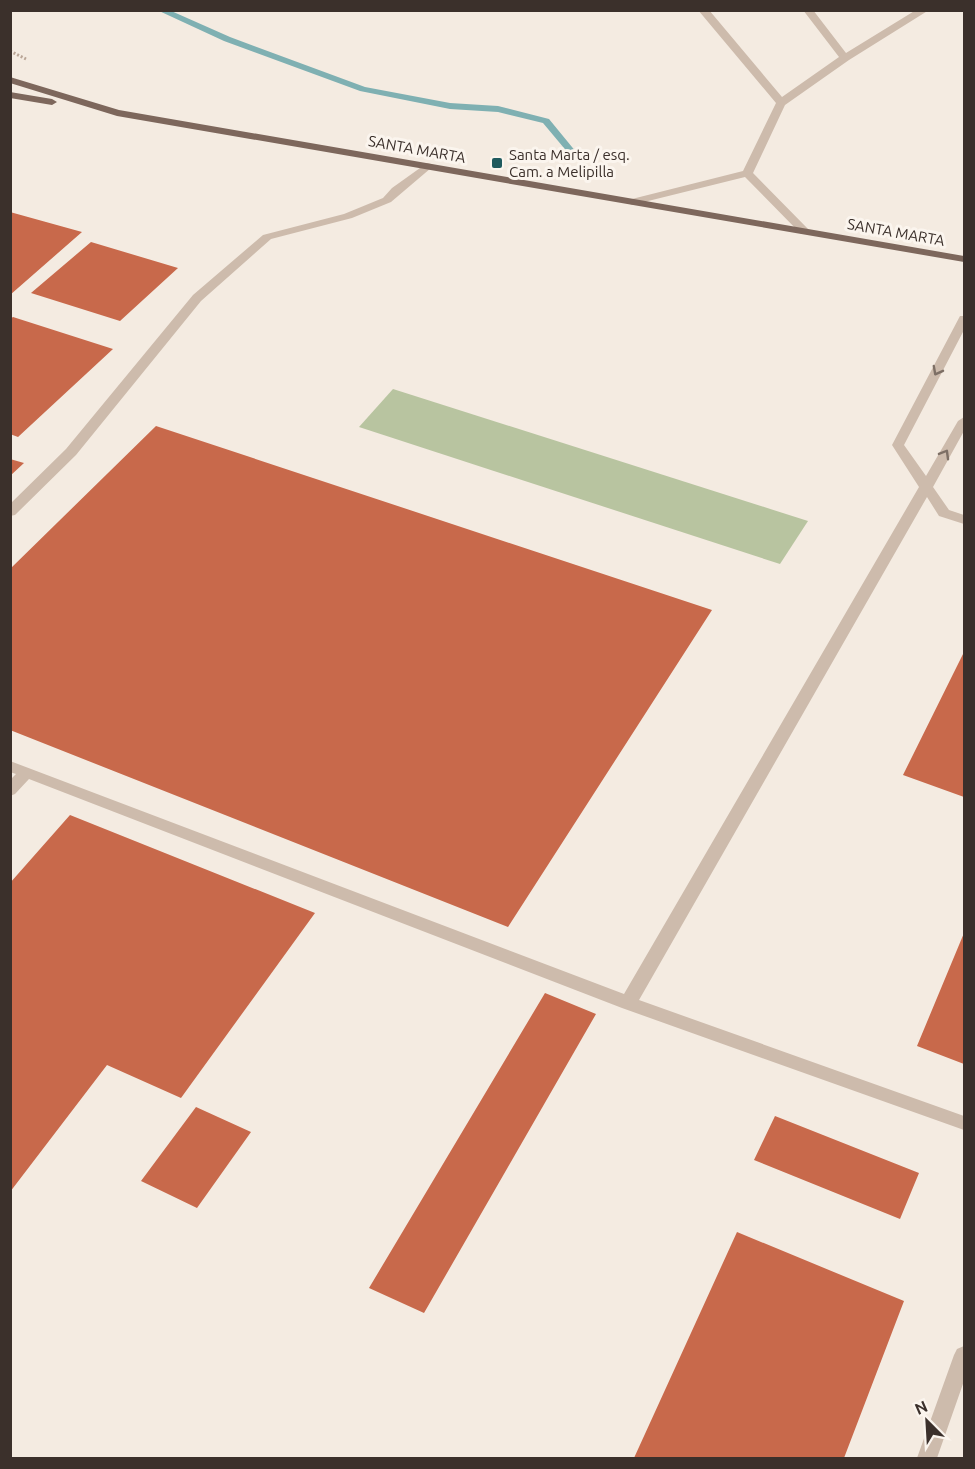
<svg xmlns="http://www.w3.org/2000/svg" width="975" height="1469" font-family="Ubuntu,sans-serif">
  <rect width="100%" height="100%" fill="#f4ebe1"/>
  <path fill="#b8c4a0" d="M393 389 808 521 780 564 359 427Z"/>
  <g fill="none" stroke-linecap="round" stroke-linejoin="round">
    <path fill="#7fb0b2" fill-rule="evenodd" d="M157 10H169L230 37 365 87 450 103 498 106 549 119 581 158 574 160 543 123 498 112 450 109 360 91 224 41Z"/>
  </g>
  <path fill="#c8694b" d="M10 212 82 232 10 295Z
    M91 242 178 268 120 321 31 293Z
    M13 317 113 349 18 437 10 434V319Z
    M156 426 712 610 508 927 10 730V569Z
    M10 459 24 463 10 476Z
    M964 652V797L903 775Z
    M70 815 315 913 181 1098 107 1065 10 1192V883Z
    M964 933V1064L917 1046Z
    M545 993 596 1014 424 1313 369 1288Z
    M196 1107 251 1132 197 1208 141 1181Z
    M775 1116 919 1173 900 1219 754 1160Z
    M737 1232 904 1301 844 1458H634Z"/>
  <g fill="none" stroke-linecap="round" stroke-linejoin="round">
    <path stroke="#b9a596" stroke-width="3" stroke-dasharray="2 2" stroke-linecap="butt" d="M10 51 26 59"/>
    <path fill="#cdbbac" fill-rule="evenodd" d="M698 10H709L782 97 839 57 803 10H813L846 53 916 10H929L849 60 785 105 753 173 809 230V234H801L745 177 632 205 626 202 628 200 743 171 776 103Z
      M427 163 431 164V168L391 202 352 218 271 239 201 301 76 455 15 515 10 516V504L66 449 193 295 263 235 344 214 383 198 392 188Z
      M960 316H964V330L904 445 926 476 958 421 964 417V431L933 487 949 510 964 515V524L939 516 927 497 639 1000 964 1116V1130L622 1008 29 779 15 794 10 796V780L16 774 10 772V761L624 994 919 487 892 445Z
      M964 1346V1381L937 1458H917L954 1355 957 1349Z"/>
    <path fill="#7d675c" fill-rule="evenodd" d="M10 77 119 110 964 256V262L117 116 10 83Z
      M10 92 52 99 57 102 52 105 10 98Z"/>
  </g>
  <defs><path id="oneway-chevron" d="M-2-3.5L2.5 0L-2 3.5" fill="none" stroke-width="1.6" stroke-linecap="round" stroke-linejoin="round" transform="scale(1.5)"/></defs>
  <g stroke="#7d6f65">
    <use href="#oneway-chevron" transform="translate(937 371) rotate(118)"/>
    <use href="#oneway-chevron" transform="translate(945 454) rotate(-60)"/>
  </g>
  <rect fill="#1f5a5e" stroke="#fbf5ee" stroke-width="2" x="491" y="157" width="12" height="12" rx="3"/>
  <g text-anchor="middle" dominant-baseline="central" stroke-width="6" stroke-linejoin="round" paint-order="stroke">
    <g font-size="15" fill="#3b302b" stroke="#fbf5ee">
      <text transform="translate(417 149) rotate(10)">SANTA MARTA</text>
      <text transform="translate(896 232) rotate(10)">SANTA MARTA</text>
    </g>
    <g font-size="15" fill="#3b302b" stroke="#fbf5ee" text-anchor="start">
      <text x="509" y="154">Santa Marta / esq.<tspan x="509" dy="17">Cam. a Melipilla</tspan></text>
    </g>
  </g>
  <rect width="975" height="1469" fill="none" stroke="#3b302b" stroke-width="24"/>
  <g transform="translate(927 1421) rotate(336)" stroke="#fbf5ee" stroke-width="4.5" paint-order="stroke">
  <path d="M0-4.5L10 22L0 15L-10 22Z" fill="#3b302b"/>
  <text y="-9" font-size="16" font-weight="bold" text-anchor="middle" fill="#3b302b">N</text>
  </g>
</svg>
